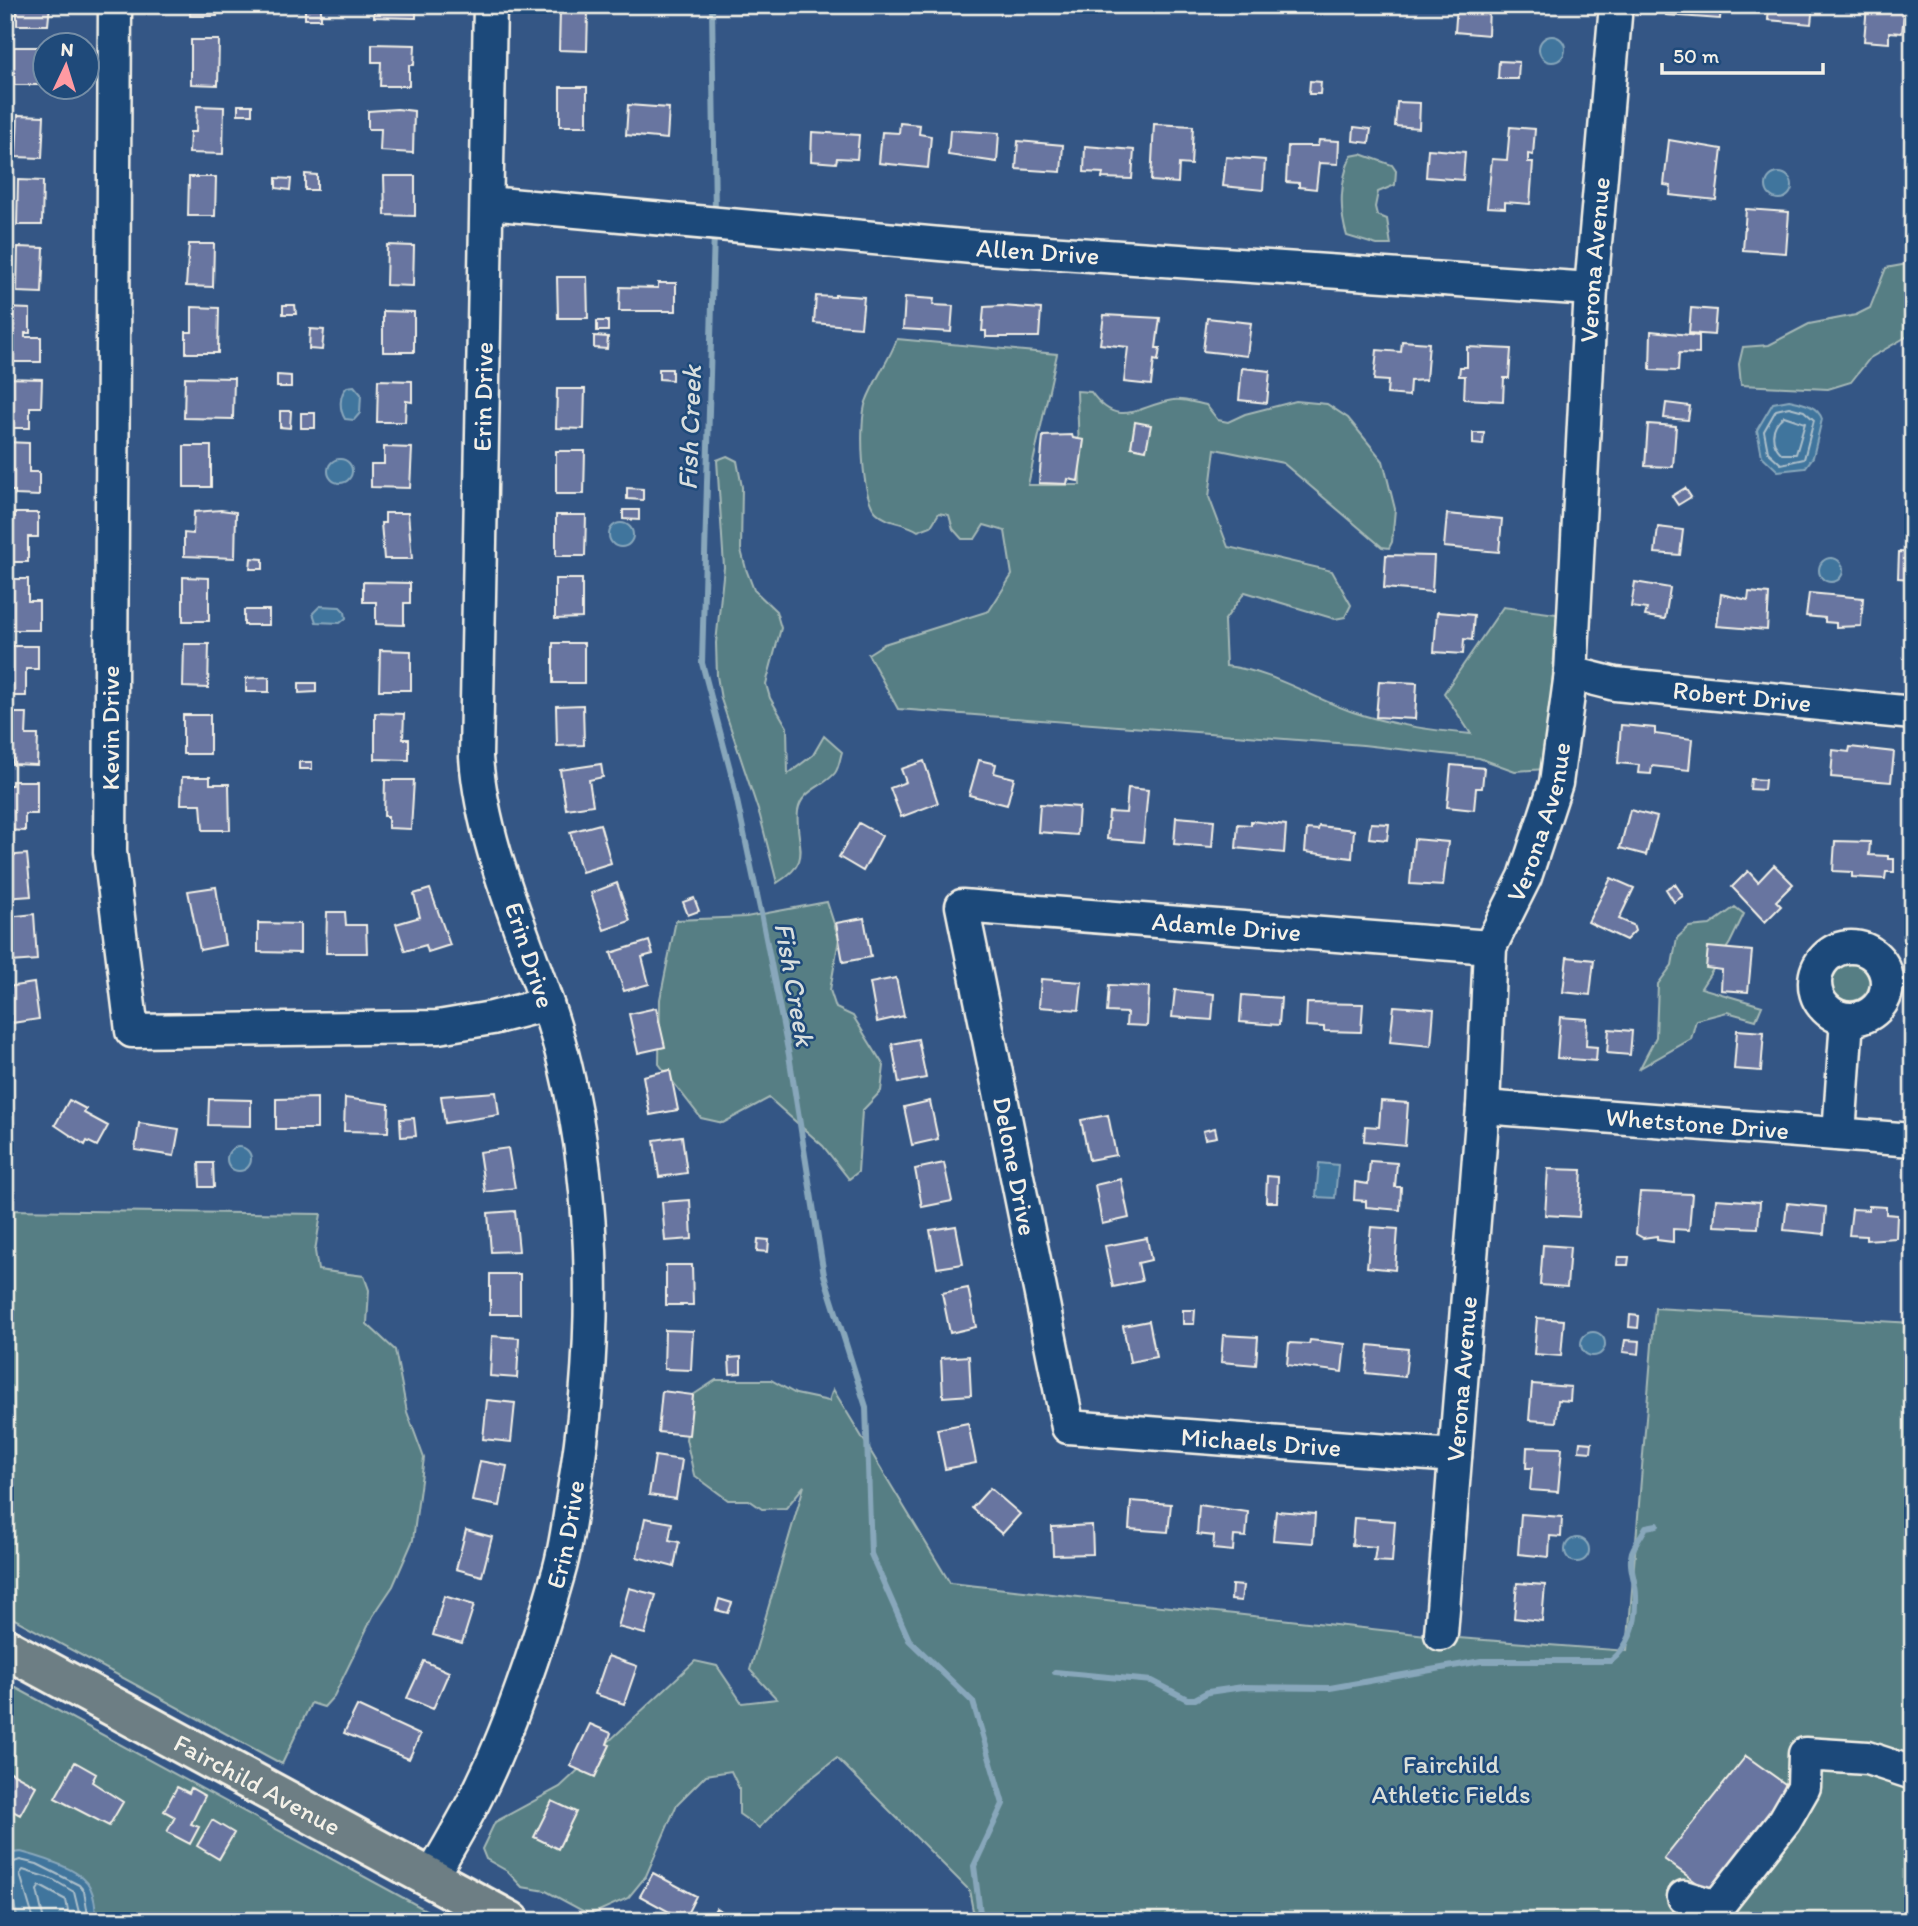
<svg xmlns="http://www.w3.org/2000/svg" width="1918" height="1926" font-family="Itim,sans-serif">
  <rect width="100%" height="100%" fill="#345685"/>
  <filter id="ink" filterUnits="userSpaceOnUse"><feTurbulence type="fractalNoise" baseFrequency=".0143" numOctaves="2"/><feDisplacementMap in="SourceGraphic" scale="14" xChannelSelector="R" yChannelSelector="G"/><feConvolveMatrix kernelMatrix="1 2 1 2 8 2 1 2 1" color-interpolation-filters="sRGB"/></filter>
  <g filter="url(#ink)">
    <path fill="#567e84" stroke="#a5b8b6" stroke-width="2" d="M1361 154 1392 165 1396 171 1395 185 1378 192 1375 207 1377 215 1387 219 1391 245H1377L1347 236C1339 210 1340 181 1351 156Z
      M1913 263V333L1870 358 1851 382 1828 389 1741 385 1739 364 1743 347 1769 345 1809 324 1856 315 1870 308 1886 268Z
      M897 339 1057 354 1028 485H1080L1077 391 1091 392C1119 431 1139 405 1173 400 1182 398 1196 403 1206 405L1218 420 1228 422 1245 414 1296 401 1327 404 1348 418 1383 461 1395 509 1392 542 1389 548 1382 547 1283 463 1215 449 1209 497 1228 547 1332 571 1351 605 1345 617 1335 619 1245 592 1224 621 1226 666C1272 671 1310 697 1353 712 1391 725 1431 730 1471 734L1444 693 1503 607 1557 614 1546 769 1515 771 1479 758 1363 745 898 709 868 654 884 644 989 611 1012 575 1005 531 984 525 975 539H962L953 529 949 515 939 513 931 526 918 531C905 522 888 524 876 512 861 497 859 421 866 402 874 380 889 361 897 339Z
      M727 456 737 461 742 487 741 550 746 569 754 590 776 611 781 628 766 684 770 698 787 727 788 774 813 755 824 736 842 752C840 758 839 768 835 773 824 787 801 790 798 811 794 845 816 859 777 883L760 816 721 699 717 676 716 643 724 567 717 460Z
      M827 902 839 939 830 990 836 1008 853 1016 884 1066 881 1091 862 1111 858 1172 849 1179 823 1146 769 1098 723 1123 701 1118 659 1064 660 999 676 920 746 917Z
      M1735 907 1744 914 1730 943 1701 988 1762 1006 1756 1020 1727 1012 1696 1020 1691 1039 1640 1068 1656 1037 1658 984 1672 965 1677 938 1689 927 1710 925Z
      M1830 981a20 20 0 1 1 40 0a20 20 0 1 1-40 0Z
      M5 1210 321 1214 315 1251 318 1270 364 1276 369 1290 367 1324 395 1350 407 1412 424 1458 413 1540 393 1586 373 1616 334 1696 324 1707 311 1703 282 1764 5 1614Z
      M1655 1308 1913 1323V1921H975L969 1890 837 1758 800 1787 759 1828 739 1814V1788L731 1771 706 1775 677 1804 646 1876 628 1898 590 1915 546 1891 522 1887 507 1871 486 1859 482 1849 495 1822 560 1787 695 1661 717 1666 742 1703 777 1699 750 1670 804 1486 786 1508 762 1509 749 1500H728L694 1475 686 1439 693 1395 716 1380H771L796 1394 829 1401 833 1389 950 1583 1445 1637 1627 1651Z
      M5 1682 446 1921H5Z"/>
    <path fill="#40759d" stroke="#88a7bb" stroke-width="2" d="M1539 49a13 13 0 1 1 26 0a13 13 0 1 1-26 0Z
      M1766 186a13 13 0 1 1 26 0a13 13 0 1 1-26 0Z
      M354 386 361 394 360 413 354 420 345 419C339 409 339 395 347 387Z
      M1789 400C1802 403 1817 405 1822 419L1813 457 1805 468 1778 471 1762 456 1757 430 1773 403Z
      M328 471a12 12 0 1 1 24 0a12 12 0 1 1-24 0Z
      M609 535a12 12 0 1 1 24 0a12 12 0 1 1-24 0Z
      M1819 570a12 12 0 1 1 24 0a12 12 0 1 1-24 0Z
      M320 606 340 607 345 612 346 618 340 623 316 622 313 613Z
      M227 1159a12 12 0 1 1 24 0a12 12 0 1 1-24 0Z
      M1319 1163 1338 1165 1335 1198 1316 1197Z
      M1581 1344a12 12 0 1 1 24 0a12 12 0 1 1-24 0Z
      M1565 1550a12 12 0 1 1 24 0a12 12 0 1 1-24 0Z
      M21 1852C40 1857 82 1869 90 1887 95 1897 96 1911 96 1921H18L5 1865 12 1853Z"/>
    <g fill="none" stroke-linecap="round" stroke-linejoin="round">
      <path stroke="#acbfca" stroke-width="2" d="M1789 407 1804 411 1814 420 1804 459 1781 464 1768 452 1764 431 1776 410Z
        M1784 416 1805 423 1796 454H1782C1770 443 1770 426 1784 416Z
        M5 1865 20 1860 37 1864 79 1885 84 1891 89 1921
        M34 1921 20 1874 23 1870 52 1879 74 1892 81 1921
        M44 1921 37 1890 40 1886 66 1900 70 1921"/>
      <path stroke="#88a7bb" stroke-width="6" d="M712 5 715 213
        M714 231 702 663 732 777 762 918 789 1055 824 1275 866 1407 871 1554 909 1640 973 1702 1003 1804 974 1866 981 1921
        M1055 1672 1152 1681 1187 1699H1195L1208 1692 1243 1687 1330 1688 1481 1661H1611C1631 1645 1637 1622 1636 1596 1636 1581 1628 1567 1632 1552 1635 1544 1642 1535 1646 1527L1657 1525"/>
    </g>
    <path fill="#6775a0" stroke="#f4f1e8" stroke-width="2" d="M17 5H50L48 25H17Z
      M190 5H217V16H190Z
      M374 5H416V18L374 17Z
      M1457 5H1489L1488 35 1455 32Z
      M1667 5H1721L1720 19 1666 15Z
      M1769 5H1813L1811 24 1768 20Z
      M1867 5H1905L1902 33 1889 32V43L1864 41Z
      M305 7H321V19H305Z
      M560 10 588 11 587 51 559 50Z
      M191 40H219L218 85 191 84Z
      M372 44 415 45 414 65H409V86H380L381 62H372Z
      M14 47H44V85H14Z
      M1499 61 1519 62 1518 79H1498Z
      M1310 81 1321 82 1320 94H1309Z
      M560 87H587V126H560Z
      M1397 102 1420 103 1419 128 1395 126Z
      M238 105H252V114H238Z
      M628 105 669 108 667 139 626 135Z
      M197 106 224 107 223 154 189 153 190 132H196Z
      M397 109 414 111 413 153 380 151 381 129H368V111Z
      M18 115 44 116 42 158 16 157Z
      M900 123 920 125 919 134 931 136 928 168 879 163 882 132 899 133Z
      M1154 124 1193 126 1191 165 1179 164 1178 183 1151 181Z
      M1354 127 1371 129 1369 143 1353 141Z
      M1510 127 1535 129 1533 155 1528 154V162H1533L1530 204 1505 202V208L1487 207 1492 159 1507 160Z
      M950 130 999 133 997 162 948 155Z
      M812 132 859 135 857 159 837 158 836 163 811 161Z
      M5 135H10L9 157H5Z
      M1319 140 1339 141 1338 164 1319 163 1316 189 1299 187V183L1286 182 1288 146H1318Z
      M1669 140 1722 149 1716 200 1670 195 1671 186 1664 185Z
      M1018 141 1063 145 1061 172 1016 169Z
      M1085 146 1134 150 1132 179 1102 178 1103 173 1084 172Z
      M1428 149 1465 152 1463 180 1426 177Z
      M1226 157 1265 160 1263 190 1223 186Z
      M305 174 317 175V190H305Z
      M384 176H415V216L385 215Z
      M189 177H216L215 216H188Z
      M276 178 291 179 290 190 276 188Z
      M18 180 43 181 42 225H17Z
      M5 200H10V225H5Z
      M1746 209 1789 212 1786 253 1743 250Z
      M189 244H214L213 287 186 286Z
      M387 245 414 246 413 286 386 285Z
      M18 247 44 248 42 293 17 292Z
      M557 277H587L588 318H558Z
      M658 283H676V311H619L620 287 658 288Z
      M835 295 864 297 861 327 814 323 816 296 835 297Z
      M905 297 934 299 933 305 953 306 951 332 903 329Z
      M283 305H295L296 314H283Z
      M1002 306 1041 309 1039 337H986V331H982L984 307Z
      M192 307 219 308 218 353H186V332H192Z
      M5 308 30 309V333H25V337H41V362H5Z
      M1691 308 1716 310 1714 335 1689 333Z
      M383 311 414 312V352H383Z
      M1104 315 1160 318 1156 348H1160L1158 361 1154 360 1151 385 1124 382 1128 347 1100 344Z
      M1207 318 1251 323 1247 356 1203 351Z
      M597 321H608V331H597Z
      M310 329 324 330 322 350 309 349Z
      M1651 331 1699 336V354L1679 353 1678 371 1650 370Z
      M594 336 608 337 607 349 594 348Z
      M1402 341 1429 343 1426 380 1410 381 1409 396 1387 394 1388 381 1374 380 1377 350 1401 352Z
      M1467 347 1511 349 1509 378H1504L1503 401 1464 399 1465 376H1459L1460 367H1467Z
      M1242 368 1270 371 1267 403 1239 400Z
      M659 369H672V380L659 379Z
      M277 375 291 376V387H277Z
      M185 377 234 378 233 419 184 418Z
      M5 378 42 379 41 407H30V428H5Z
      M378 380 412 381V402L406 401 405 422H377Z
      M557 389H585L584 429 556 428Z
      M1666 403 1690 406 1688 420 1664 418Z
      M280 411H291L290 428 280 427Z
      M301 413H315V428H301Z
      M1135 422 1151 425 1146 450 1131 447Z
      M1648 424 1676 426 1673 467 1645 466Z
      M1473 433H1484L1483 445 1473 444Z
      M1072 435 1073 438 1084 440 1078 481 1068 479 1067 484 1039 483 1043 436Z
      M5 442 29 443V472H39V496L15 495V491H5Z
      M184 446H211V487H184Z
      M384 447 412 448 410 488 371 487V464H384Z
      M556 451H585L584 494H556Z
      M627 488 643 489V500L627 499Z
      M1685 488 1691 497 1678 505 1672 496Z
      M221 510 236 512 235 558 184 556V533L193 534 194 512Z
      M623 510H639V520L623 519Z
      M15 513H38V537H28V562H5V517H15Z
      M385 513H408L412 559H384L381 523H385Z
      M1447 514 1502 519 1499 552 1444 547Z
      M556 515H586L585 556H556Z
      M1658 527 1683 530 1680 555 1655 553Z
      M1899 552 1913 553V579L1898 578Z
      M1386 555 1434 556 1432 592 1384 588Z
      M251 558 263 559V569H250Z
      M183 577 209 578V621H183Z
      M5 579H28V601H39V630H5Z
      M555 579H582V618L555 619Z
      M363 582 410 583V603H404V625L376 624V602H363Z
      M1635 582 1670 588 1665 619 1645 616 1647 609 1631 607Z
      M1749 592 1769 594 1767 630 1717 626 1721 594 1748 600Z
      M1809 593 1863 598 1861 626 1836 627V623L1825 622V618L1806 616Z
      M244 610H269V625H244Z
      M1437 612 1474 615 1472 640 1464 639 1463 654 1434 652Z
      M553 643H584V683H553Z
      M184 644H209L208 688 183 687Z
      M5 646H38V669H26V696H5Z
      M380 650 411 651V690H379Z
      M269 677V692H246V678Z
      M1379 681 1417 683 1415 719 1376 717Z
      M299 683H316V692L299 693Z
      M583 705 584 745 557 746 556 706Z
      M5 713H27L26 735H38L37 765 12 764V760H5Z
      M375 713 404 714 403 739H409V760L375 759Z
      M183 715H210V754H183Z
      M1621 725 1655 728V734L1692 739 1689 770 1652 766 1651 774 1638 773 1639 765 1618 763Z
      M1850 747 1894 752 1891 782 1831 777 1833 750 1849 752Z
      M979 760 996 764 994 773 1014 778 1007 805 969 795Z
      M924 761 938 803 901 817 890 788 906 782 901 769Z
      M299 762H312V769H299Z
      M601 764 603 777 589 780 593 805 566 809 560 770Z
      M1451 765 1484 768 1482 788H1476L1474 810 1447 807Z
      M182 777H210V784H229L230 830H203L201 804H181Z
      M1751 779 1765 780 1764 790 1750 789Z
      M385 780H414L411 829 388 828V816H384Z
      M12 781H37V814H25V831L5 830V785H12Z
      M1128 788 1148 790 1143 842 1107 839 1109 812 1126 813Z
      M1040 804 1079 807 1077 835 1038 832Z
      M1630 810 1657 817 1646 855 1620 848Z
      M1176 817 1214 820 1212 847 1174 844Z
      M1251 821 1286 825 1284 853 1236 848 1238 824 1251 825Z
      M859 823 882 836 863 871 839 857Z
      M1371 823 1389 824 1387 840 1369 838Z
      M600 824 611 863 582 872 570 832Z
      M1319 826 1354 830 1352 858 1305 852 1307 829 1318 830Z
      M1414 839 1448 842 1443 886 1410 884Z
      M1835 841 1870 842 1869 855 1888 856V859H1894V872H1886L1885 879 1852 877V872L1833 871Z
      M27 854 31 896 5 898V856Z
      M1774 865 1793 884 1776 901 1781 906 1765 922 1732 887 1748 871 1758 882Z
      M1611 878 1634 888 1619 919 1633 925 1635 931 1626 940 1588 922Z
      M617 883 630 921 604 930 591 893Z
      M1675 884 1683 896 1674 902 1666 889Z
      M216 887 225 945 200 950 188 891Z
      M430 889 450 945 428 952 426 945 405 951 396 924 420 917 414 894Z
      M694 898 699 911 688 915 683 902Z
      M327 912H345L346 925H366L367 953H326Z
      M34 914 37 960 11 962 8 917Z
      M864 918 871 957 843 962 836 923Z
      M258 923 300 924V953L258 952Z
      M649 941 653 954 642 957 649 984 624 991 611 953Z
      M1708 947 1752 951 1748 992 1721 990 1722 970 1706 968Z
      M1567 957 1594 960 1590 995 1563 992Z
      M896 978 904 1016 877 1022 870 983Z
      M1041 979 1082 982 1079 1010 1039 1007Z
      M34 983 39 1019 12 1023 7 987Z
      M1109 985 1149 987 1147 1026 1126 1025 1127 1013 1107 1012Z
      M1175 990 1214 994 1212 1020 1172 1017Z
      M1242 995 1281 998 1279 1025 1240 1022Z
      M1307 1003 1363 1004 1361 1032 1324 1031V1027L1306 1026Z
      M1394 1006 1434 1009 1431 1046 1390 1042Z
      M656 1008 665 1047 638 1053 629 1014Z
      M1560 1017 1587 1019 1586 1046 1597 1047 1596 1061 1557 1058Z
      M1609 1029 1632 1031 1630 1055 1607 1053Z
      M1737 1030 1764 1032 1761 1071 1734 1069Z
      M918 1039 926 1078 899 1083 892 1044Z
      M670 1070 678 1110 650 1115 643 1076Z
      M496 1092 499 1115 445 1123 441 1096Z
      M317 1098V1129H276V1099Z
      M345 1098 389 1104 388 1132 344 1131Z
      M209 1099 251 1100V1126L208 1125Z
      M69 1100 86 1109 84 1113 108 1126 97 1146 87 1141 85 1145 55 1125Z
      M930 1101 938 1139 912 1145 904 1107Z
      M1381 1101 1408 1103 1405 1145 1364 1141 1365 1126 1379 1127Z
      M1108 1115 1116 1155 1089 1160 1081 1120Z
      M414 1118 416 1136 401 1137 400 1119Z
      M139 1123 179 1129 174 1156 135 1150Z
      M1215 1128 1217 1137 1205 1139 1203 1131Z
      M682 1136 687 1173 659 1177 654 1140Z
      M508 1148 515 1188 485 1192 479 1152Z
      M1370 1161 1397 1163 1395 1187H1401L1400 1210 1366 1207V1201L1354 1200 1355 1182 1368 1184Z
      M199 1163H213L214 1187H200Z
      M944 1163 952 1201 922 1207 915 1169Z
      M1548 1169 1582 1170 1579 1217 1545 1215Z
      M1267 1176 1278 1177 1277 1202H1266Z
      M1121 1179 1129 1218 1102 1224 1095 1185Z
      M1640 1192 1692 1194 1689 1230 1673 1229V1242L1657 1240V1236L1643 1238 1636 1234Z
      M1716 1199 1760 1202 1758 1228 1714 1226Z
      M690 1200 692 1239 665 1241 662 1202Z
      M1787 1203 1826 1207 1824 1234 1784 1230Z
      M1869 1206 1886 1207V1214L1897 1215 1896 1238 1866 1240V1236L1849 1235 1852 1209 1869 1210Z
      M515 1211 519 1251 491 1252 488 1213Z
      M956 1226 963 1264 937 1268 930 1230Z
      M1371 1227 1398 1229 1395 1270 1367 1267Z
      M1147 1238 1151 1260 1138 1263 1142 1281 1113 1287 1105 1246Z
      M758 1239 769 1240 768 1252 757 1251Z
      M1543 1245 1570 1247 1567 1287 1540 1285Z
      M1618 1257H1629L1628 1265H1617Z
      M666 1265H692L693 1305H666Z
      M490 1274H520V1314H490Z
      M968 1288 976 1327 950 1333 942 1293Z
      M1183 1310H1195L1194 1324H1183Z
      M1630 1315 1639 1316 1638 1328 1629 1327Z
      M1537 1318 1564 1320 1561 1356 1534 1354Z
      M1149 1321 1156 1357 1130 1362 1123 1326Z
      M665 1330 693 1331 691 1370 664 1369Z
      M1223 1335 1258 1337 1256 1365 1221 1362Z
      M492 1336 519 1338 517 1378 490 1376Z
      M1310 1340 1345 1344 1342 1372 1287 1365 1289 1343 1309 1344Z
      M1625 1340 1640 1341 1639 1354 1623 1352Z
      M1369 1345 1408 1349 1405 1377 1366 1373Z
      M969 1356 971 1395 943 1397 941 1358Z
      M741 1357V1373L730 1374 729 1358Z
      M1532 1384 1571 1387 1570 1401 1558 1400 1556 1422 1529 1420Z
      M662 1391 693 1395 689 1435 658 1432Z
      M487 1400 515 1403 511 1442 483 1439Z
      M968 1423 976 1463 945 1469 937 1429Z
      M1580 1442 1592 1443 1591 1452 1579 1451Z
      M1527 1447 1562 1448 1558 1492 1530 1490 1532 1468H1526Z
      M655 1456 682 1460 676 1499 649 1495Z
      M480 1461 507 1466 500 1506 472 1501Z
      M990 1488 1020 1514 1002 1534 972 1508Z
      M1131 1501 1171 1504 1168 1532 1129 1529Z
      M1199 1505 1248 1512 1246 1537 1234 1536 1233 1551 1213 1549 1214 1536 1197 1534Z
      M1276 1511 1315 1514 1313 1543 1273 1540Z
      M1521 1514 1562 1517 1561 1537 1550 1536 1549 1557 1518 1554Z
      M645 1518 672 1523 669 1540 679 1542 674 1567 637 1557Z
      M1354 1518 1395 1521 1392 1562 1374 1561 1376 1547 1352 1545Z
      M1092 1525 1093 1554 1053 1555 1052 1527Z
      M466 1530 492 1537 482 1576 456 1569Z
      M1517 1583 1545 1585 1542 1621 1514 1618Z
      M1232 1585 1243 1586 1241 1601 1231 1600Z
      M629 1588 656 1595 645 1634 618 1627Z
      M444 1596 474 1605 462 1643 433 1635Z
      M719 1599 732 1603 728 1613 716 1610Z
      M608 1656 637 1666 624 1704 595 1694Z
      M424 1661 449 1672 433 1709 407 1698Z
      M357 1706 420 1735 409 1759 344 1733Z
      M590 1724 611 1733 607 1744 610 1745 595 1777 570 1766Z
      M1746 1756 1795 1791 1718 1898 1664 1859Z
      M75 1762 96 1774 92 1782 123 1802 109 1826 55 1798Z
      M5 1769 36 1786 20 1815 5 1807Z
      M177 1787 189 1793 191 1788 205 1796 191 1824 199 1827 190 1844 167 1832 175 1817 164 1811Z
      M552 1801 576 1812 558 1849 534 1837Z
      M212 1820 234 1833 219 1859 197 1846Z
      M653 1873 696 1896 684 1920 640 1896Z
      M716 1908 739 1921H709Z"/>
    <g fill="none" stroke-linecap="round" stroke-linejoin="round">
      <defs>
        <g id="minor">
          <path d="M115 5 110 852 132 1031 438 1027 492 1018 547 1004"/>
          <path id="s1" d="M487 203 973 247 1591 289"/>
          <path id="s2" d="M1571 673 1615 684 1913 713"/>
          <circle cx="1851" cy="983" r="36"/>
          <path id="s3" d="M1483 1107 1913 1140"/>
          <path d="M1839 1134 1847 1019"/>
          <path id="s4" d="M1455 1456 1068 1427 962 906 1490 947"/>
          <path id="s5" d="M1441 1634 1483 1107 1490 947 1525 877 1556 783 1571 673 1591 289 1616 5"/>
          <path id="s6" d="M431 1878C445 1852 461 1827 474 1801 508 1736 539 1642 559 1571 566 1547 569 1520 573 1496 597 1355 599 1205 565 1065 540 962 484 864 476 757L490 5"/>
          <path d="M1684 1897 1717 1907 1785 1820 1804 1787 1805 1754 1867 1758 1913 1773"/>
        </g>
        <g id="major">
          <path id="s7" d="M5 1648 510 1921"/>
        </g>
      </defs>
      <use href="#minor" stroke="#f4f1e8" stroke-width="37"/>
      <use href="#major" stroke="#f4f1e8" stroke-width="44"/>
      <use href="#minor" stroke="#1f4a7a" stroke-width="32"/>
      <use href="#major" stroke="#6d7e84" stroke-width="38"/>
    </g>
  </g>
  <g text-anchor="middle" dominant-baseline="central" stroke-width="5" stroke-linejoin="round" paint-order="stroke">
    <g font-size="26" fill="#f4f1e8" stroke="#1f4a7a">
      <text stroke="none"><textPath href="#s1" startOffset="553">Allen Drive</textPath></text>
      <text stroke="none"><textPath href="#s5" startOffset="1391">Verona Avenue</textPath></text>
      <text stroke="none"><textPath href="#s6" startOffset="1526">Erin Drive</textPath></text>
      <text stroke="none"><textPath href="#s2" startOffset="173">Robert Drive</textPath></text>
      <text transform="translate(110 728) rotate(-90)">Kevin Drive</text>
      <text stroke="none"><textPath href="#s5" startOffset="824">Verona Avenue</textPath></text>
      <text stroke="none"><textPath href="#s4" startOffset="1185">Adamle Drive</textPath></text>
      <text transform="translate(530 955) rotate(72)">Erin Drive</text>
      <text stroke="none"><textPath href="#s3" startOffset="215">Whetstone Drive</textPath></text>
      <text transform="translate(1015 1166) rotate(79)">Delone Drive</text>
      <text stroke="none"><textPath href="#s5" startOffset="256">Verona Avenue</textPath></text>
      <text transform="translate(1261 1442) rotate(4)">Michaels Drive</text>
      <text stroke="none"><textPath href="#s6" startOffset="371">Erin Drive</textPath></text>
      <text stroke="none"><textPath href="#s7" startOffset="287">Fairchild Avenue</textPath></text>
    </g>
    <g font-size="26" fill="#dce0d9" stroke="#1f4a7a">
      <text x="1451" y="1764">Fairchild<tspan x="1451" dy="30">Athletic Fields</tspan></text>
    </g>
    <g font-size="28" font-style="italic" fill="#d9dedd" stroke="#1f4a7a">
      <text transform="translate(689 428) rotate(-88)">Fish Creek</text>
      <text transform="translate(795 984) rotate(80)">Fish Creek</text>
    </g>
  </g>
  <rect width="1918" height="1926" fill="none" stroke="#1f4a7a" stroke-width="28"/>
  <rect x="14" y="14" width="1890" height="1898" fill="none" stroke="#f4f1e8" stroke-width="2.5" filter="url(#ink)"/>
  <g transform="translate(66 66) rotate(4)"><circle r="33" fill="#1f4a7a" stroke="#748da6" stroke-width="2"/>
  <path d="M0-5L12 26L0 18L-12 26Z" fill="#ff9aa2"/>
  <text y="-10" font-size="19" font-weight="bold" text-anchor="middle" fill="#f4f1e8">N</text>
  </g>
  <path d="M1662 63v10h161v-10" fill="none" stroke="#f4f1e8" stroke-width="3.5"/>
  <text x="1673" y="63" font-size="21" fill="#f4f1e8" stroke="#1f4a7a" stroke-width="5" paint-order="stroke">50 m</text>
</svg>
